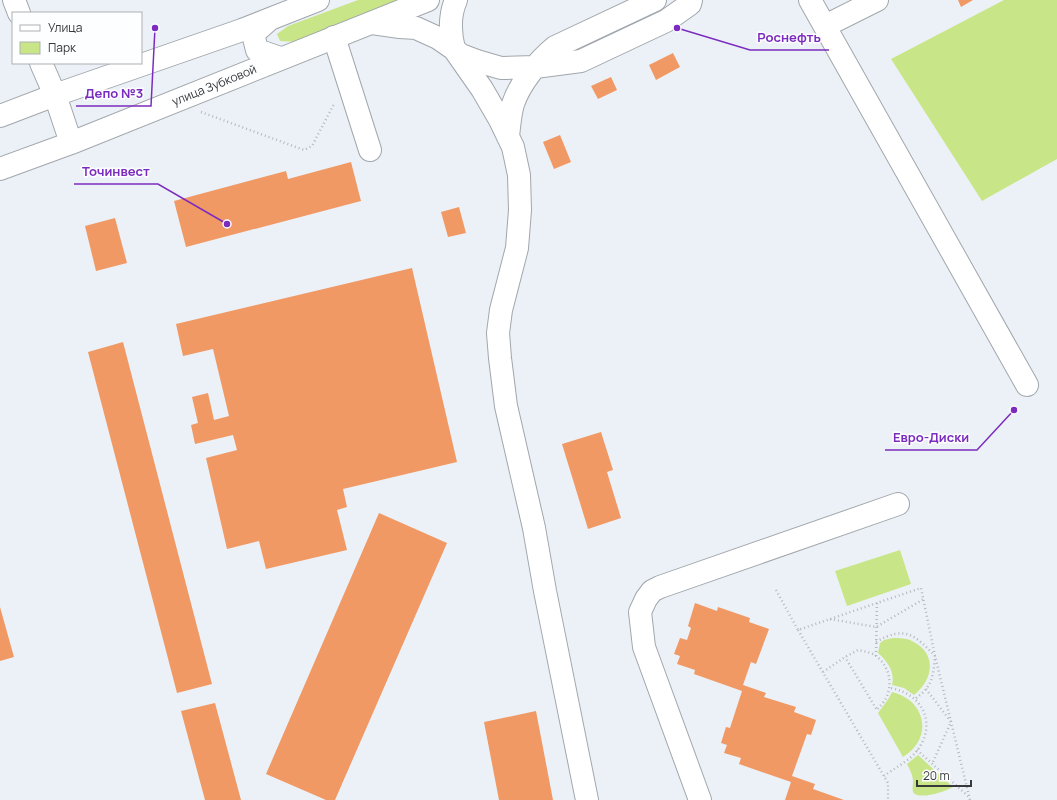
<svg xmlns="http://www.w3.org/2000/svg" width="1057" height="800" font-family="Manrope,sans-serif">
  <rect width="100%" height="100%" fill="#ecf1f7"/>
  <path fill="#c8e687" d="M358 0H398L297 42 280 41 277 34 288 26Z
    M1004 0H1057V159L982 201 891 59Z
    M900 550 911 584 847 606 835 571Z
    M893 638C900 638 906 638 912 641 937 653 934 679 914 695L904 688 892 685C895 672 888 662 878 653L880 643 884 640Z
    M892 692C926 700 934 738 903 757L878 713 889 698Z
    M918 755 953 787C943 793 917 800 913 792 912 788 913 786 913 782 913 775 910 770 907 764Z"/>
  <path fill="#f09964" d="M958 0H973L961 7Z
    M673 53 680 67 656 80 649 65Z
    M611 77 617 90 598 99 591 86Z
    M560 135 571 162 554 169 543 142Z
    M351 162 361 201 186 247 174 201 286 171 288 179Z
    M459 207 466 233 448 237 441 212Z
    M115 218 127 263 96 271 85 226Z
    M412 268 457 462 343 489 347 507 337 510 347 550 266 569 259 541 227 549 206 458 237 450 233 435 195 444 191 425 198 423 192 397 208 393 214 420 229 416 213 349 183 356 176 324Z
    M123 342 212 684 177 693 88 352Z
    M601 432 613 470 607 472 621 518 588 529 562 444Z
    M379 513 447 543 335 800H326L266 774Z
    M695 603 717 611 718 607 750 618 749 622 769 629 756 664 751 662 743 685 766 693 764 697 796 707 794 712 816 720 811 735 807 734 792 776 815 784 813 789 844 800H785L791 782 739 764 741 758 724 753 727 745 721 743 726 727 730 728 742 691 694 674 695 670 677 664 680 656 674 654 680 638 687 640 691 628 688 626Z
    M0 607 14 657 0 661Z
    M215 703 241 800H205L181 711Z
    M536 711 553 800H499L484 722Z"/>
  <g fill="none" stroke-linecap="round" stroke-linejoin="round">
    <defs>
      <path id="minor" d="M14 0 19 13
        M456 0C449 16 450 33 454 49L461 55 477 61 501 68 535 67 581 61 666 21 690 4 691 0
        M810 0 1027 385
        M372 23 400 27 416 28 438 38 454 49 482 89 500 120 513 147 519 175 520 210 517 248 501 310 498 333 500 358 506 406 534 528 545 591 587 800
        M825 26 877 0
        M334 37 370 150
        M41 63 55 95
        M508 137C509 127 510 114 513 104 520 83 538 61 555 47L655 0
        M700 800 644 647 640 612 646 599 652 591 660 587 898 504"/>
      <path id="major" d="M270 19 253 34 257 50 280 58
        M55 95 71 143
        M0 116 55 95 242 30 318 0
        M0 169 71 143 428 0"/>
    </defs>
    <use href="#minor" stroke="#a1a7ac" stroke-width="24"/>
    <use href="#major" stroke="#a1a7ac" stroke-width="24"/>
    <path stroke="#b4b8bd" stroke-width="2.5" stroke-dasharray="1 3" stroke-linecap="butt" d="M201 112 304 150 312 146 334 104
      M776 590 798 630 921 588 935 656 970 800
      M830 619 876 627 924 599
      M798 630 888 783V800
      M876 642C905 625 915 635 935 656 933 676 933 686 915 699
      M876 656 877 603
      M823 672 845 657 858 650C863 651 868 652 873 654 888 663 894 682 886 698 884 702 880 706 877 710L845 657
      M926 689 951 722 932 764
      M917 750 969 797
      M884 776C893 769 909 761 916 752 938 725 923 693 890 688"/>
    <use href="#minor" stroke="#fff" stroke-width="22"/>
    <use href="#major" stroke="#fff" stroke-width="22"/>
  </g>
  <g text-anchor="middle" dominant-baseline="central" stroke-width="3" stroke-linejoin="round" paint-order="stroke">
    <g font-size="12" fill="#37393b" stroke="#fdfeff">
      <text transform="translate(214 85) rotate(-22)">улица Зубковой</text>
    </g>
  </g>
  <path fill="none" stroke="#7b2cbf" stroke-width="1.5" d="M677 28L750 50H829M155 28L151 106H76M227 224L158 184H74M1014 410L977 450H885"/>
  <g fill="#7b2cbf" stroke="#fdfeff" stroke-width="1.5">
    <circle cx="677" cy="28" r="4"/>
    <circle cx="155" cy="28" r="4"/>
    <circle cx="227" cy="224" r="4"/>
    <circle cx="1014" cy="410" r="4"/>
  </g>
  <g font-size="13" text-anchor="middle" font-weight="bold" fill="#7b2cbf" stroke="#fdfeff" stroke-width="3" stroke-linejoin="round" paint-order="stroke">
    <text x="789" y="42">Роснефть</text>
    <text x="114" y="98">Депо №3</text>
    <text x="116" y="176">Точинвест</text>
    <text x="931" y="442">Евро-Диски</text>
  </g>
  <rect x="12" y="12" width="130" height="52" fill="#fdfeff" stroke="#aeafb1"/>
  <rect x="20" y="25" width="20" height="6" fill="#ffffff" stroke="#aeafb1"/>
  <text x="48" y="32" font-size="12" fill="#37393b">Улица</text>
  <rect x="20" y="42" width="20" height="12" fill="#c8e687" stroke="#aeafb1"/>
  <text x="48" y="52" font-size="12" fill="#37393b">Парк</text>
  <path d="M917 780v6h54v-6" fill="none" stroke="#37393b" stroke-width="2"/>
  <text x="923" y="780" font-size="12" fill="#37393b" stroke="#fdfeff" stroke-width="3" paint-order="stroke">20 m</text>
</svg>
